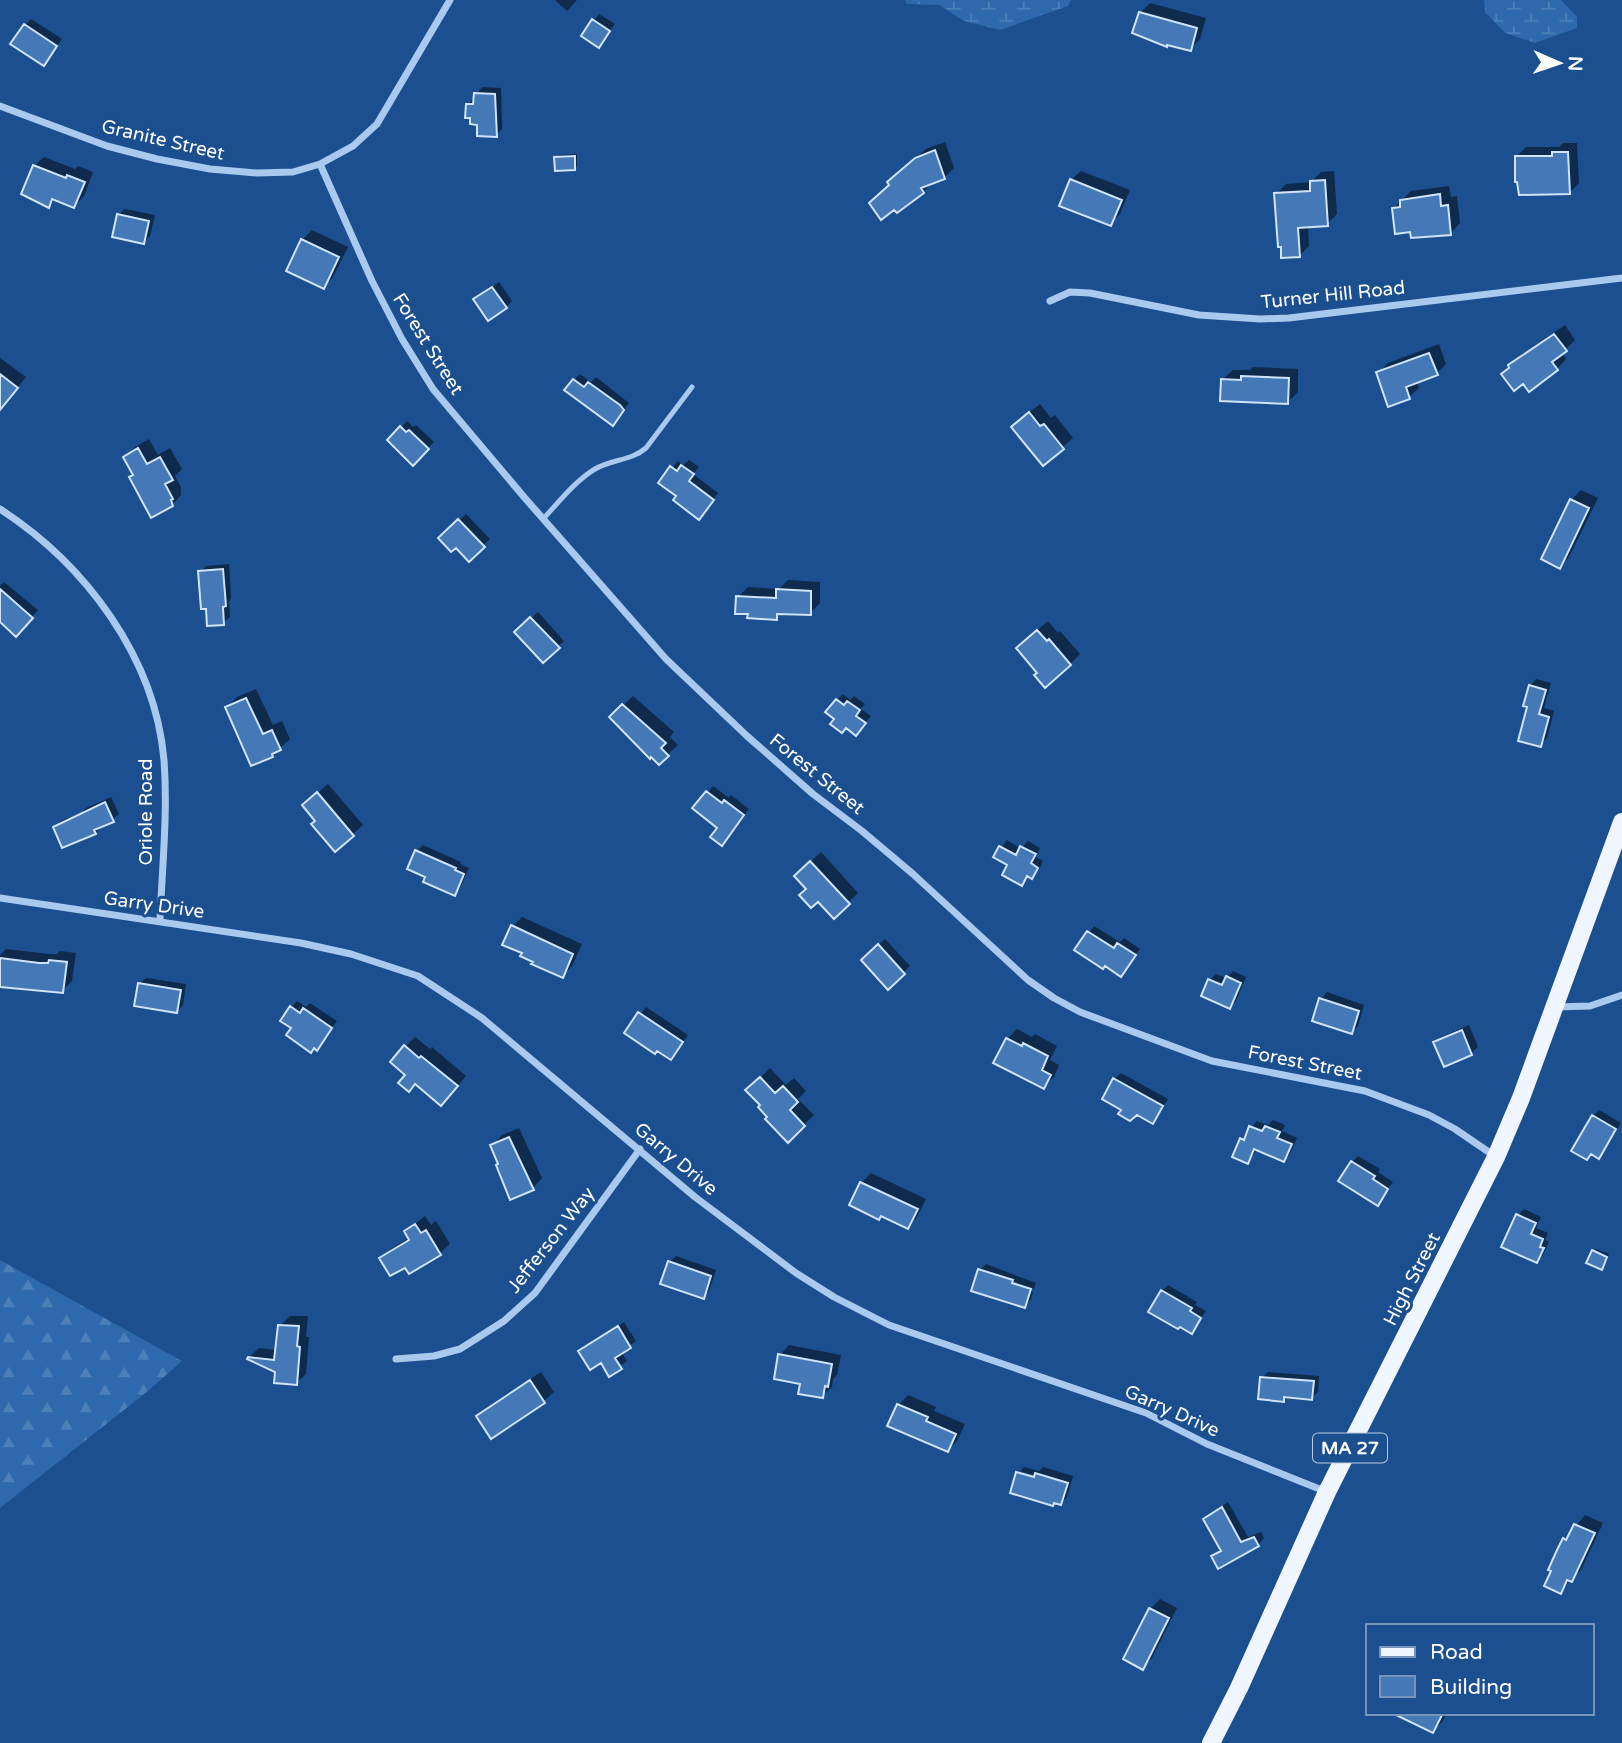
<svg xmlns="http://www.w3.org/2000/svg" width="1622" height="1743" font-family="'Varela Round',sans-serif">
  <defs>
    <pattern id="forest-firs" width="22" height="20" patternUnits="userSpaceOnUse" patternTransform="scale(1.75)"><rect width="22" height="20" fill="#2e69ad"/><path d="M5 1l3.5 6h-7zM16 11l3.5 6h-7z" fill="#4d80b9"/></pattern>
    <pattern id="wetland-marsh" width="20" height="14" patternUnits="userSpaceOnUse" patternTransform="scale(1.75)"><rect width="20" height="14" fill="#2e69ad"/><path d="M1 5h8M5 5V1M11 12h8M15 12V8" fill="none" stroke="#4d80b9"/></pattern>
  </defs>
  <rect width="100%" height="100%" fill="#1b4f8f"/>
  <path fill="url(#forest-firs)" d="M0 1260 182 1361 148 1391 0 1508Z"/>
  <path fill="url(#wetland-marsh)" d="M905 0H1071L1068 6 1000 30 964 21 939 5 907 4Z
    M1484 0H1561L1577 17V28L1535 43 1505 33 1485 12Z"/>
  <path fill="#0007" d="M555 0H577L567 11Z
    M1150 3 1206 18 1200 39 1190 49 1140 13Z
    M599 14 615 24 599 46 583 35Z
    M31 19 62 39 44 64 25 25Z
    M482 87 501 88 502 129 496 135 479 123 468 105Z
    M945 142 954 168 944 178 933 182 923 192 891 184 899 172 926 149Z
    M1563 143H1577L1579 183 1570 192 1516 157 1526 147H1559Z
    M577 154V166L574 169 556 158 559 155Z
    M44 157 75 169 78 166 93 172 84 196 74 206 56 199 48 206 34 166Z
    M1081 171 1130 190 1120 214 1110 224 1071 180Z
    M1334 171 1337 214 1327 224 1308 225 1309 246 1300 255 1276 194 1286 184 1311 182 1321 172Z
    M1449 186 1451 197 1457 196 1460 223 1451 233 1411 230 1393 209 1411 191Z
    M125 209 155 215 150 236 144 242 118 215Z
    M312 230 348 247 333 277 323 287 302 240Z
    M499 282 512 301 506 307 476 299Z
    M1565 325 1575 340 1562 353 1566 359 1557 369 1523 382 1503 374 1520 356Z
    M1439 344 1446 364 1437 373 1416 381 1419 388 1409 397 1378 373 1388 363Z
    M0 358 26 377 14 392 0 399Z
    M1253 367 1298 369V392L1288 402 1223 379 1233 370H1250Z
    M580 374 591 382 596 377 629 403 613 424 574 380Z
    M1040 404 1051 418 1055 415 1073 438 1043 464 1023 417Z
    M407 421 413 427 416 425 434 442 413 464 389 440Z
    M149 439 158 455 170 448 182 469 175 476 181 487V495L172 505 134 474 125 457 135 447Z
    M689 460 699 467 693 474 718 493 705 511 678 496 672 468 678 461 683 465Z
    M1581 490 1598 498 1569 557 1560 567 1571 500Z
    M466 514 490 539 469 560 456 545 440 538Z
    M229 564 231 598 229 601 230 617 223 623 200 572 206 566Z
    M788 580 820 582V603L810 613 782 612 776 618 749 613 738 597 748 587 779 589Z
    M4 582 38 610 22 628 0 620V586Z
    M538 612 564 641 543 661 517 632Z
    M1048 621 1058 633 1060 631 1080 654 1070 664 1039 672 1028 638Z
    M1536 679 1551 683 1544 708 1554 711 1547 738 1541 745 1529 706 1530 686Z
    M256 689 273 725 282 721 290 739 272 755 227 707 237 697Z
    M843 694 850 700 854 696 865 704 861 709 871 716 862 727 837 700Z
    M633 696 674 732 670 737 678 745 659 763 611 717Z
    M328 784 363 825 335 850 317 821 314 796Z
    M713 786 729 798 731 795 749 809 728 837 719 827 695 808Z
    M111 797 119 814 95 833 55 827 61 821 81 813 86 808Z
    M1007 840 1021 849 1028 841 1040 848 1036 857 1043 861 1038 871 1031 877 1029 875 1021 884 1010 865 995 856Z
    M423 845 461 862 460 864 469 868 460 888 454 894 428 876 417 851Z
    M821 852 858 893 834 916 796 876Z
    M522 917 582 944 572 966 562 976 524 952 513 926Z
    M1094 926 1120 942 1124 938 1140 949 1121 975 1076 950Z
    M885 939 910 966 888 987 863 960Z
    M6 949 49 954H57L60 951 76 953 72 981 62 991 0 985V955Z
    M1233 971 1246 977 1236 1001 1230 1007 1210 980 1216 974 1226 978Z
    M146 978 186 984 183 1005 177 1011 139 984Z
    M1327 992 1364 1005 1358 1026 1352 1032 1321 999Z
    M297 1001 306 1007 310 1003 337 1021 317 1048 293 1028 291 1007Z
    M646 1007 688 1035 677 1051 626 1032Z
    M1469 1025 1478 1047 1471 1053 1445 1064 1436 1043 1442 1037Z
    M1017 1029 1032 1037 1035 1034 1057 1046 1050 1060 1059 1065 1054 1077 1044 1086 1007 1039Z
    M415 1037 430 1049 432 1047 466 1076 451 1094 407 1074 405 1047Z
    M770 1068 786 1085 794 1078 806 1091 798 1099 814 1115 788 1140 763 1105 748 1090Z
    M1121 1073 1168 1099 1153 1122 1124 1109 1114 1079Z
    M1599 1110 1621 1123 1605 1150 1599 1156 1593 1153 1587 1158 1593 1116Z
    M1273 1120 1285 1125 1282 1131 1297 1138 1290 1154 1284 1160 1257 1149 1248 1162 1242 1139 1257 1121 1268 1125Z
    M519 1128 542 1178 533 1188 500 1163 493 1145 502 1135Z
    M1358 1156 1380 1169 1378 1172 1393 1182 1378 1203 1352 1162Z
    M871 1173 926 1199 917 1217 908 1227 883 1214 861 1183Z
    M1524 1209 1541 1217 1536 1228 1548 1233 1545 1240 1549 1242 1543 1255 1537 1261 1518 1215Z
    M425 1216 431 1225 436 1221 450 1244 440 1253 409 1272 405 1265 381 1259 391 1249 410 1237 406 1231Z
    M1596 1249 1609 1254 1602 1268 1593 1251Z
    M676 1256 716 1270 709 1291 703 1297 669 1262Z
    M986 1264 1036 1283 1034 1289 981 1269Z
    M980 1270 1033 1292 1031 1299 1025 1306 973 1290Z
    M1168 1285 1197 1302 1195 1305 1206 1311 1191 1332 1162 1291Z
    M290 1316H308L306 1337H309L306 1374 296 1383 249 1357 259 1348 277 1350 280 1326Z
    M624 1322 636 1341 621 1352 627 1361 610 1374 601 1361 581 1351Z
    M789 1345 841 1355 837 1375 833 1379 832 1387 822 1396 802 1383 780 1355Z
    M541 1372 554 1392 544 1401 478 1417 488 1407Z
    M1268 1372 1319 1376 1318 1392 1311 1398 1287 1396 1283 1400 1262 1378Z
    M908 1395 936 1407 934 1411 965 1424 957 1441 948 1450 899 1405Z
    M1024 1467 1039 1471 1043 1467 1073 1476 1067 1497 1061 1503 1055 1502 1053 1504 1012 1491 1019 1472V1475L1041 1482 1043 1478 1020 1471Z
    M1228 1502 1248 1537 1261 1532 1264 1538 1258 1545 1213 1557 1222 1549 1205 1519Z
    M1585 1515 1603 1523 1581 1570 1560 1591 1565 1539Z
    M1160 1599 1177 1608 1152 1658 1143 1667 1150 1609Z
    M1409 1713H1447L1443 1721 1433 1731Z"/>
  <path fill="#4478b7" stroke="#cfe3fa" stroke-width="2" d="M1139 12 1197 28 1191 51 1167 45V47L1132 33Z
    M592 19 610 31 599 48 581 36Z
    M24 24 57 46 44 66 10 44Z
    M474 93 495 94 497 137 477 136V125L470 124V118H465L466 104H473Z
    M935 150 945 179 921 188 924 193 897 213 894 210 881 220 869 203 889 185 887 182 915 158Z
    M1552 152H1568L1570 194 1519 195 1517 182H1515V156H1552Z
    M575 156V170L555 171 554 157Z
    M33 165 66 178 67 175 85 182 74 208 52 199 49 208 21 194Z
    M1070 179 1122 200 1111 226 1059 206Z
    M1325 180 1328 226 1298 228 1300 257 1281 258V247H1278L1274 193 1310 191V181Z
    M1440 194 1441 206 1448 205 1451 235 1411 238 1410 232 1395 234 1392 208 1400 207V200Z
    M117 214 149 221 144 244 112 237Z
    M301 239 339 257 324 289 286 271Z
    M492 287 507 308 488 321 473 299Z
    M1554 334 1567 351 1552 362 1558 370 1529 392 1523 384 1514 391 1501 374 1509 368 1508 365Z
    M1429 353 1438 375 1406 387 1410 399 1388 407 1376 372Z
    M0 374 18 388 0 410Z
    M1241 376 1289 378 1288 404 1220 401 1221 379 1241 380Z
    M573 379 584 387 588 382 620 405 624 410 613 426 564 390Z
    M1029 412 1040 426 1044 424 1064 449 1043 466 1011 427Z
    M400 426 406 432 409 430 429 449 413 466 387 440Z
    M138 448 147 464 160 457 173 480 165 484 173 499 171 500 173 506 151 518 129 477 133 475 123 457Z
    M681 465 694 474 689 481 714 500 699 520 673 500 676 496 658 483 670 466 677 471Z
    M1570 499 1589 508 1560 569 1541 559Z
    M458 519 485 547 469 562 456 548 451 552 438 538Z
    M223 569 226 606 223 607 224 625 207 626 206 609H201L198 571Z
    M0 589 33 618 16 637 0 622Z
    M776 589 811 591V615L777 614V620L747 618 748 614H735L736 596 776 598Z
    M530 617 560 648 543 663 514 632Z
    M1037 630 1047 641 1049 639 1071 665 1045 688 1034 675 1037 673 1016 648Z
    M1529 685 1546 690 1539 714 1549 717 1541 747 1518 741 1527 707 1523 706Z
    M246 698 263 734 272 730 281 750 272 754 273 757 251 766 225 707Z
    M836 699 844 705 847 701 860 710 856 716 866 723 856 736 846 728 842 733 830 724 834 719 825 712Z
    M622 704 666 743 661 748 669 756 659 765 651 757 650 759 609 717Z
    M706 791 722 803 724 800 744 815 722 846 710 837 717 828 692 808Z
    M317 792 354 836 335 852 311 824 315 821 302 805Z
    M105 802 114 822 94 830 96 834 62 848 53 827Z
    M999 846 1016 855 1020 846 1036 854 1031 863 1038 868 1032 879 1027 876 1022 886 1002 875 1007 865 993 857Z
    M415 850 456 868 455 870 464 874 455 896 423 882 425 877 407 869Z
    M810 861 850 904 834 919 818 902 811 908 799 895 806 889 794 876Z
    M511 925 573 954 563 978 531 964 533 962 520 956 522 953 502 945Z
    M1087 931 1114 948 1117 943 1136 955 1121 977 1105 966 1103 969 1074 950Z
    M878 944 905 974 888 990 861 960Z
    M0 958 39 963H48L49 960 67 962 63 993 0 987Z
    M1226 976 1241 983 1230 1009 1201 996 1208 979 1222 985Z
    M138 983 181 990 177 1013 134 1006Z
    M1319 998 1359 1011 1352 1034 1312 1021Z
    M290 1006 300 1013 303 1008 332 1028 317 1051 314 1048 311 1053 286 1035 291 1028 280 1021Z
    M638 1012 683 1042 671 1060 657 1051 655 1054 624 1033Z
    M1462 1030 1472 1055 1444 1067 1433 1042Z
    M1006 1038 1022 1046 1023 1043 1048 1056 1042 1070 1051 1075 1044 1089 993 1063Z
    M404 1045 419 1058 421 1056 458 1086 441 1106 415 1084 409 1092 398 1083 405 1075 390 1062Z
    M760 1077 775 1093 783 1086 798 1102 790 1110 805 1126 788 1143 765 1119 767 1117 758 1107 760 1105 745 1090Z
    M1113 1078 1163 1106 1153 1124 1137 1115 1130 1121 1118 1114 1121 1110 1102 1099Z
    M1592 1115 1616 1129 1599 1159 1591 1154 1587 1160 1571 1151Z
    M1249 1126 1262 1131 1265 1126 1280 1132 1277 1138 1292 1144 1284 1162 1254 1149 1248 1164 1232 1157 1240 1138 1244 1140Z
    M509 1137 534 1190 510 1200 496 1165 498 1164 490 1145Z
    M1351 1161 1375 1176 1373 1179 1388 1189 1378 1206 1338 1181Z
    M860 1182 918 1209 908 1229 881 1216 879 1220 849 1205Z
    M1516 1214 1536 1223 1531 1234 1543 1239 1540 1247 1544 1248 1537 1263 1501 1247Z
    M415 1224 421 1233 426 1230 441 1255 409 1274 405 1268 390 1276 379 1258 409 1240 404 1231Z
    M1592 1250 1607 1257 1602 1270 1586 1263Z
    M668 1261 711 1276 704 1299 660 1284Z
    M978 1269 1013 1280 1012 1283 1031 1289 1025 1308 971 1291Z
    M1161 1290 1192 1308 1190 1311 1201 1318 1192 1334 1180 1327 1178 1329 1148 1312Z
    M278 1325 299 1326 297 1346 300 1347 297 1385 274 1383 275 1372 247 1359 248 1357 274 1360Z
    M618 1326 631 1348 615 1358 622 1369 609 1377 601 1363 590 1370 578 1351Z
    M778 1354 832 1364 828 1387 825 1386 823 1398 798 1394 800 1384 774 1379Z
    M1260 1377 1314 1381 1312 1400 1284 1397V1402L1258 1399Z
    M530 1380 545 1403 491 1439 476 1416Z
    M897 1404 928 1417 926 1421 956 1434 948 1452 887 1426Z
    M1016 1472 1034 1477 1035 1473 1068 1483 1061 1505 1054 1503 1053 1506 1010 1493Z
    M1222 1507 1241 1542 1254 1537 1259 1546 1218 1569 1211 1556 1221 1551 1203 1519Z
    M1574 1524 1595 1533 1572 1582 1567 1580 1561 1594 1544 1586 1551 1571 1548 1570 1557 1550 1563 1538 1566 1540Z
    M1149 1608 1169 1618 1143 1670 1123 1659Z
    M1392 1713H1443L1433 1733Z"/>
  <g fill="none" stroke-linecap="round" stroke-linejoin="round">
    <path stroke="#a9c9ee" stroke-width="5" d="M543 519C559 502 575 481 595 469 612 459 631 461 646 448L692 387"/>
    <path stroke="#a9c9ee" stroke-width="7" d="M0 106 107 146 157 159 210 169 257 173 293 172 320 164 353 146 377 124 450 0
      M320 164 372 281 402 339 433 389 524 497 666 659 747 736 813 794 862 831 913 874 1028 980 1054 998 1080 1012 1212 1061 1365 1091 1429 1115 1455 1129 1496 1157
      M1050 301 1070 292 1090 293 1199 315 1260 319 1289 318 1622 278
      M0 509C85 564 155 657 164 760 168 813 162 868 160 921
      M0 898 301 943 351 954 418 976 482 1018 695 1197 796 1273 834 1297 889 1325 1146 1413 1207 1444 1327 1492
      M1555 1007 1590 1006 1622 995
      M396 1359 434 1356 460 1349 504 1321 535 1293 640 1149"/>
    <path stroke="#f0f6ff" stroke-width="18" d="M1211 1743 1239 1688 1327 1492 1496 1157 1521 1098 1622 822"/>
  </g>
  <g text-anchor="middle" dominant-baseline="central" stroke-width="6" stroke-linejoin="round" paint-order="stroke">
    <rect fill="#1b4f8f" stroke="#bbcadd" stroke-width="2" x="1313" y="1433.5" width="74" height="29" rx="5"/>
    <g font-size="18" font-weight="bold" fill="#fff">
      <text x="1350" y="1448">MA 27</text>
    </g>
    <g font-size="19" fill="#fff" stroke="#1b4f8f">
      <text transform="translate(163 140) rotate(13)">Granite Street</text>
      <text transform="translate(1333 295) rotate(-6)">Turner Hill Road</text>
      <text transform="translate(428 344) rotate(58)">Forest Street</text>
      <text transform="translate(817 774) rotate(39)">Forest Street</text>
      <text transform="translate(146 812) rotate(-90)">Oriole Road</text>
      <text transform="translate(154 905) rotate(8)">Garry Drive</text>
      <text transform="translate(1305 1063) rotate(11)">Forest Street</text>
      <text transform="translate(676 1159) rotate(40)">Garry Drive</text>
      <text transform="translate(551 1240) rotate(-52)">Jefferson Way</text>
      <text transform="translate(1412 1279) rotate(-63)">High Street</text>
      <text transform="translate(1172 1411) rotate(24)">Garry Drive</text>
    </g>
  </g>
  <rect x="1366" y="1624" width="228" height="91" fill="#1b4f8f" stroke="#7695bc" stroke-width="2"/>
  <rect x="1380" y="1647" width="35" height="10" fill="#f0f6ff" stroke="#7695bc" stroke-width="2"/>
  <text x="1430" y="1659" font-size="21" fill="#ffffff">Road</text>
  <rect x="1380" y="1676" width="35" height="21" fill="#4478b7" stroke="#7695bc" stroke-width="2"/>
  <text x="1430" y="1694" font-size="21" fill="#ffffff">Building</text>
  <g transform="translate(1559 63) rotate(92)" stroke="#1b4f8f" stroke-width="5" paint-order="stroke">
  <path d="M0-5L12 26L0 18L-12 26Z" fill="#ffffff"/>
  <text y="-10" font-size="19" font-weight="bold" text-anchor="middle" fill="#ffffff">N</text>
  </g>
</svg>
